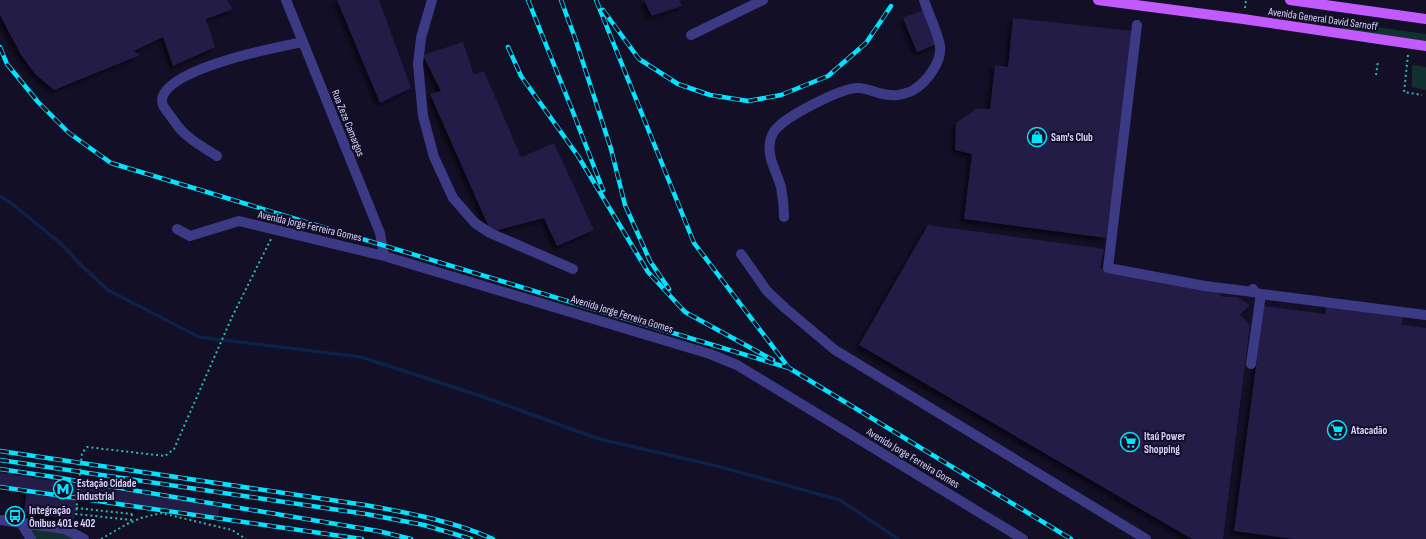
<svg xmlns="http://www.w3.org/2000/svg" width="1426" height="539" font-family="'Sofia Sans Condensed',sans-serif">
  <defs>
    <filter id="shadow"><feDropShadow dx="-3.5" dy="3.5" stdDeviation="2" flood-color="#0009"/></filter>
  </defs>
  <rect width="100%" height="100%" fill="#130f26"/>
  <path fill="#12302f" d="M1342 22 1426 34V41L1341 30Z
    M1412 65 1426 67V90L1412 87Z
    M28 528 64 530 81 539H34Z"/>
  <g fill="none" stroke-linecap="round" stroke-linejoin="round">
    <path stroke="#0c2248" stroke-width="3.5" d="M0 196 10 202 60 243 84 268 108 290 199 337 361 357 481 396 599 439 713 465 840 500 898 539"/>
  </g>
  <path fill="#241b47" filter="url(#shadow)" d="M0 0H227L233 9 206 19 215 47 173 66 163 37 134 51 140 55 54 90 35 74 21 55 0 15Z
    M337 0H379L411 88 380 103Z
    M644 0H679L682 6 652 16Z
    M923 10 937 44 917 52 903 18Z
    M1013 18 1133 31 1106 238 964 219 972 154 955 150 956 123 976 109H990L995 65 1008 67Z
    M463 42 474 75 484 71 521 157 554 143 594 230 557 246 544 218 491 232 430 94 441 91 423 55Z
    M928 225 1104 249 1100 268 1201 289 1217 291 1223 297H1237L1250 305 1240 315 1250 325 1223 539H1192L859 345Z
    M1264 306 1325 314 1326 306 1403 316 1402 325 1426 328V539H1294L1234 531Z
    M0 473 220 506 218 518 77 497 74 520 24 512 27 490 0 486Z"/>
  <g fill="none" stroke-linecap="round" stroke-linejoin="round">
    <path stroke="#2fb8b0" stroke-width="2" stroke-dasharray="2 3" stroke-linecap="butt" d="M1245 8 1246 0
      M1408 55 1404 92 1422 95
      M1376 75 1378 61
      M232 317 271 239
      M76 508 132 514
      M101 539 127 524 141 518 161 513 232 530 246 539"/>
    <path stroke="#3d3a85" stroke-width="10" d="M286 0 380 233 384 256
      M432 0 421 38 418 64 423 116 434 157 453 198 475 223 490 233 573 269
      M1137 25 1108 268 1205 286 1253 292
      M691 35 763 0
      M217 156C205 148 191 141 182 131 177 126 173 119 169 114 166 110 162 106 162 101 162 69 277 47 303 42
      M784 217C784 207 783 197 781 187 777 173 767 157 770 143 770 139 773 132 776 129 787 116 842 87 859 88 873 89 881 97 898 95 903 94 911 92 915 89 927 81 942 62 940 46 938 33 928 13 924 0
      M177 229 190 236 239 221 384 256 710 354 737 365 1023 539
      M741 254 767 291 785 308 835 350 1146 539
      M1253 289V292L1261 294 1426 315
      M1251 364 1261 294
      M0 520 65 529 84 539
      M21 523 31 539"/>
    <path stroke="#c25bff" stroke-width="10" d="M1098 0 1243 19 1426 46
      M1290 0 1426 19"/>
    <defs>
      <path id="rail" d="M528 0 571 107 603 190
        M561 0 575 38 611 149 625 205 650 261 669 289
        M596 0 694 243 789 368 1071 539
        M603 10 639 59 678 84 710 95 748 101 781 95 828 76 866 43 891 6
        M0 47 7 64 38 102 69 133 111 163 789 368
        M508 47 521 76 578 156 648 272 685 312 773 360
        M0 451 365 505C409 513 453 521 493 539
        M0 460 366 514 424 525 471 539
        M0 469 54 477 378 531 411 539
        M0 487 362 539"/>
    </defs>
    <use href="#rail" stroke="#00e5ff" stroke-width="4.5"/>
    <use href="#rail" stroke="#130f26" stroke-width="3" stroke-dasharray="9" stroke-linecap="butt"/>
    <path stroke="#2fb8b0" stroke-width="2" stroke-dasharray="2 3" stroke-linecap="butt" d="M132 514 131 520 76 514 82 453 87 447 165 456 174 449 232 317"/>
  </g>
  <defs>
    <symbol id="shop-ring" viewBox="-11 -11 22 22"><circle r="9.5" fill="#130f26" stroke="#00e5ff" stroke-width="1.5"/><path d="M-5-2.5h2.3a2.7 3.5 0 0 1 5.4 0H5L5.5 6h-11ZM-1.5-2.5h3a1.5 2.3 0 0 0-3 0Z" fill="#00e5ff"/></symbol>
    <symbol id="supermarket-ring" viewBox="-11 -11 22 22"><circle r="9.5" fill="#130f26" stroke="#00e5ff" stroke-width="1.5"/><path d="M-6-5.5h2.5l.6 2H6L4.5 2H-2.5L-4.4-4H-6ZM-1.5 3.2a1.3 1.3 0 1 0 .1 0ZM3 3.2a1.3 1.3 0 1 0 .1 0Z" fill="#00e5ff"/></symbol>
    <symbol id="metro-ring" viewBox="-11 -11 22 22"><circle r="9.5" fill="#130f26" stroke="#00e5ff" stroke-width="1.5"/><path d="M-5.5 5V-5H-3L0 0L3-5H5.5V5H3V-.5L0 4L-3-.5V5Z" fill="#00e5ff"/></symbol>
    <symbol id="bus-ring" viewBox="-11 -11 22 22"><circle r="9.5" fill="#130f26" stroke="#00e5ff" stroke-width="1.5"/><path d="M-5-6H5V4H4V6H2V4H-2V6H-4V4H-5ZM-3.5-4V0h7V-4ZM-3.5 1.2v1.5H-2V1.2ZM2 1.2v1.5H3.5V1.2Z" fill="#00e5ff"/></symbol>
  </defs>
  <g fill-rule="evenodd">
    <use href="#shop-ring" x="1026" y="126" width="22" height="22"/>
    <use href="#supermarket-ring" x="1326" y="419" width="22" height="22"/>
    <use href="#supermarket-ring" x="1119" y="431" width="22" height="22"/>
    <use href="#metro-ring" x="52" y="478" width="22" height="22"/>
    <use href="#bus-ring" x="4" y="505" width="22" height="22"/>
  </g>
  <g text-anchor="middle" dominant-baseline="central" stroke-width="4" stroke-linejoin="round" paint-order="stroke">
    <g font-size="11" fill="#d9d4ff" stroke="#130f26">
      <text transform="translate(1323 19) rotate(8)">Avenida General David Sarnoff</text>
      <text transform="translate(348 123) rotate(68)">Rua Zeze Camargos</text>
      <text transform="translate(310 226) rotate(13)">Avenida Jorge Ferreira Gomes</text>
      <text transform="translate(622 314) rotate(17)">Avenida Jorge Ferreira Gomes</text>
      <text transform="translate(913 458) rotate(31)">Avenida Jorge Ferreira Gomes</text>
    </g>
    <g font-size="11" font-weight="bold" fill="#d9d4ff" stroke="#130f26" text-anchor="start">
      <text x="1051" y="137">Sam's Club</text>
      <text x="1351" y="430">Atacadão</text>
      <text x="1144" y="436">Itaú Power<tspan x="1144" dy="13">Shopping</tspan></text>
      <text x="77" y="483">Estação Cidade<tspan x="77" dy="13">Industrial</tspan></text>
      <text x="29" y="510">Integração<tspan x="29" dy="13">Ônibus 401 e 402</tspan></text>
    </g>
  </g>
</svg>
